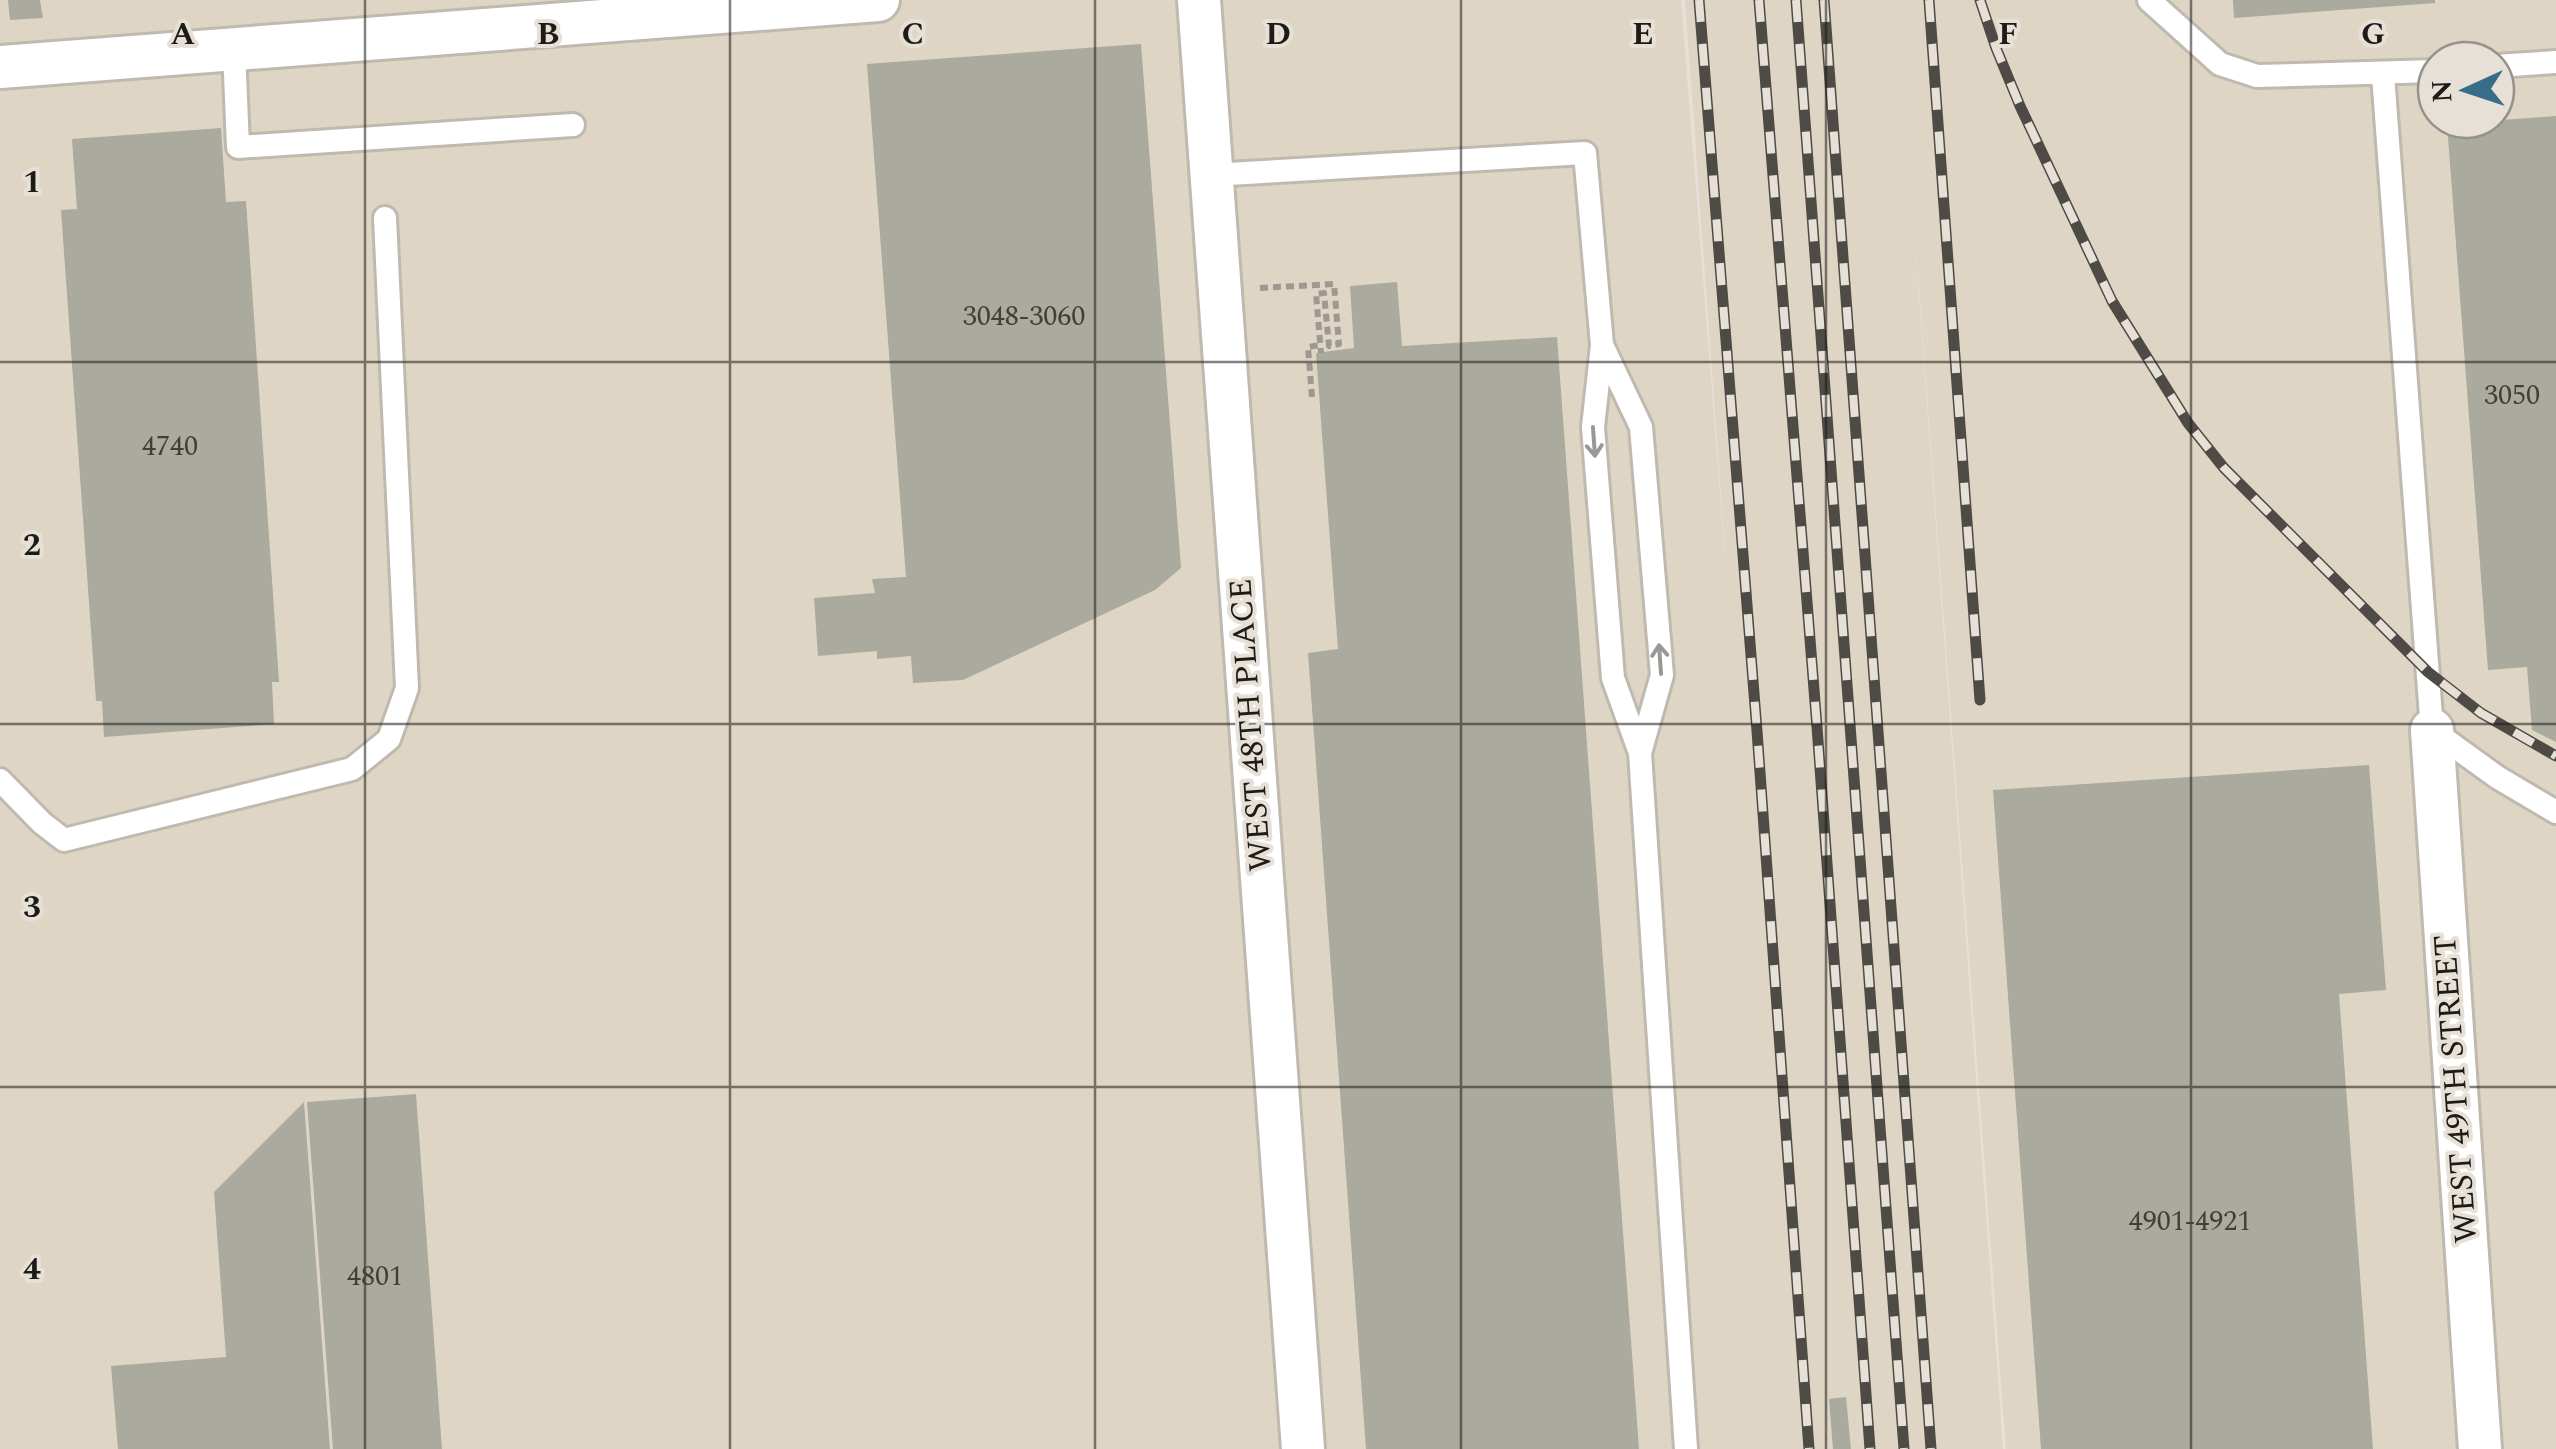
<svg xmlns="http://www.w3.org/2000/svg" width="2556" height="1449" font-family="Spectral,serif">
  <rect width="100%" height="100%" fill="#e6e0d6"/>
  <path fill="#dfd5c4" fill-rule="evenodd" d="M0 0H1681L1729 607 1685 0H2556V1449H2006L1906 114 2003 1449H0ZM2436 60H2496V120H2436Z"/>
  <path fill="#aaaa9f" d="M8 0H40L43 18 10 20Z
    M2233 0H2435V3L2234 18Z
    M1141 44 1181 568 1155 590 963 680 913 683 911 656 877 659V651L818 656 814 598 875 593 872 579 906 577 867 64Z
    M2556 116V742L2532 730 2527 667 2488 670 2447 124Z
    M221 128 226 202 246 201 279 682H272L274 724 104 737 102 701H96L61 210 77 209 72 139Z
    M1397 282 1402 346 1557 337 1639 1449H1366L1308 653 1338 649 1316 353 1354 348 1350 286Z
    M2369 765 2386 990 2339 994 2373 1449H2041L1993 790Z
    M416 1094 442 1449H333L307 1102Z
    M304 1102 330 1449H118L111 1366 226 1357 214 1192Z
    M1846 1397 1851 1449H1833L1829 1399Z"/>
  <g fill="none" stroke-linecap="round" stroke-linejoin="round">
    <defs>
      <path id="service" d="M2149 0 2220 64 2257 76 2436 71
        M234 49 238 147 573 125
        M2496 66 2556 62
        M2383 75 2432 730 2497 777 2556 812
        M1211 175 1585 153 1602 345 1593 427 1613 678 1640 753 1686 1449
        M1602 345 1641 427 1662 675 1640 753
        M0 780 42 823 64 840 352 769 389 739 407 688 385 218"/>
      <path id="minor" d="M1199 0 1303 1449
        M0 67 878 0
        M2432 730 2480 1449"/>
    </defs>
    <use href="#service" stroke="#bfb9af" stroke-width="28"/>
    <use href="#minor" stroke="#bfb9af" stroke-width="48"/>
    <path stroke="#9d9991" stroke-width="6" stroke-dasharray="8 5" stroke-linecap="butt" d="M1260 288 1334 284 1339 344 1329 346 1324 293 1316 294 1321 353
      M1312 397 1308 347 1320 345"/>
    <use href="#service" stroke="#fff" stroke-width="22"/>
    <use href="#minor" stroke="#fff" stroke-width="42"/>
    <defs>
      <path id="rail" d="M1699 0 1757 731 1809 1449
        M1759 0 1817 727 1870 1449
        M1796 0 1904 1449
        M1824 0 1931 1449
        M1929 0 1980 700
        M1980 0 1996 48 2020 106 2112 301 2188 423 2224 468 2428 672 2481 713 2556 756"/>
    </defs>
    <use href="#rail" stroke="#4e4b46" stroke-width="11"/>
    <use href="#rail" stroke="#e6e0d6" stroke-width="8" stroke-dasharray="22" stroke-linecap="butt"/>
  </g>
  <defs><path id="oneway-shaft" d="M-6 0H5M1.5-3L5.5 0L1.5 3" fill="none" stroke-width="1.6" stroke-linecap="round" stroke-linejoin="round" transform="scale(2.5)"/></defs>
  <g stroke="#999897">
    <use href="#oneway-shaft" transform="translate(1594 442) rotate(86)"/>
    <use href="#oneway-shaft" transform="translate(1660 659) rotate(-94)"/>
  </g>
  <path fill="none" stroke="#1d1b17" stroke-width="2.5" stroke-opacity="0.55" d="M365 0V1449M730 0V1449M1095 0V1449M1461 0V1449M1826 0V1449M2191 0V1449M0 362H2556M0 724H2556M0 1087H2556"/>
  <g text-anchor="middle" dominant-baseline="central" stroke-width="8" stroke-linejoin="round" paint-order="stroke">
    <g font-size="28" fill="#403f39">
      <text x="1024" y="316">3048-3060</text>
      <text x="2512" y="395">3050</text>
      <text x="170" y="446">4740</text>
      <text x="2190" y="1221">4901-4921</text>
      <text x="375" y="1276">4801</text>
    </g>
    <g font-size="32" fill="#1d1b17" stroke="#e6e0d6">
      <text transform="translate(1251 725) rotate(-94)">WEST 48TH PLACE</text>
      <text transform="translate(2456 1089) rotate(-94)">WEST 49TH STREET</text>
    </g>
  </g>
  <g font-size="32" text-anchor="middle" font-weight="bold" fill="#1d1b17" stroke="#e6e0d6" stroke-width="8" stroke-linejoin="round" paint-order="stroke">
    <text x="183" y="44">A</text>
    <text x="548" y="44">B</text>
    <text x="913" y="44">C</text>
    <text x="1278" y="44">D</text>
    <text x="1643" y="44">E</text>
    <text x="2008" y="44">F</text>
    <text x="2373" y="44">G</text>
    <text x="32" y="192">1</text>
    <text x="32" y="555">2</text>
    <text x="32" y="917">3</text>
    <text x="32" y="1279">4</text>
  </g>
  <g transform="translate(2466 90) rotate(267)"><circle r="48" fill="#e6e0d6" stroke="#96918a" stroke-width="2.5"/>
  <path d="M0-8L18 38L0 25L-18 38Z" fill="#376d89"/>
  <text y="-15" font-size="28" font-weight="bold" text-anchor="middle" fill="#1d1b17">N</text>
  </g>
</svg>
